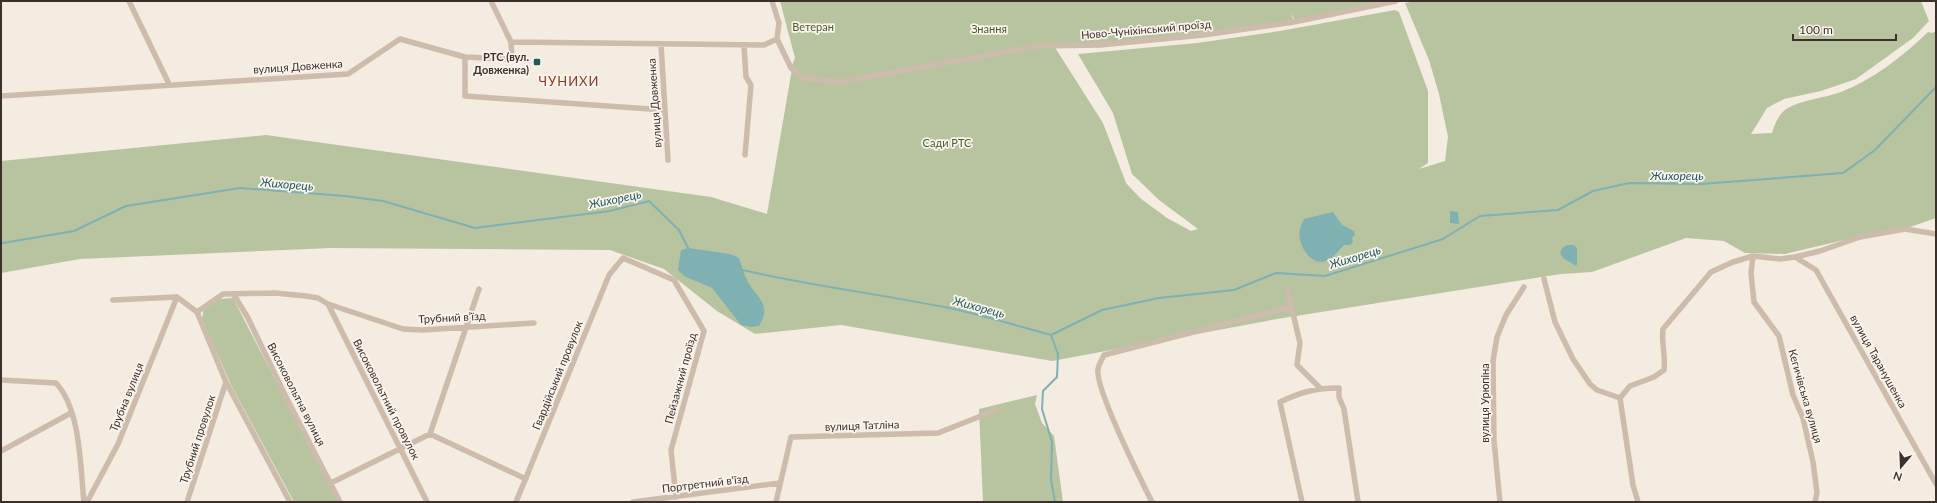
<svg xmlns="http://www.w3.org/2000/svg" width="1937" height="503" font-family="Lato,sans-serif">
  <rect width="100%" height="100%" fill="#f4ebe1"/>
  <path fill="#b8c4a0" d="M780 1H1383L1295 21 1291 13 1294 22 1119 43 1054 46 1103 123 1126 183 1140 198 1167 218 1191 231 1198 229 1159 200 1132 174 1113 113 1078 54 1197 43 1280 31 1395 10 1399 12 1428 91V163L1419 169 1445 161 1448 137 1439 94 1429 60 1405 3 1416 1H1921L1929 21 1913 38 1856 79 1821 91 1784 99 1767 108 1751 134 1772 133C1775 123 1779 113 1788 108 1801 100 1825 98 1841 92 1874 79 1903 56 1928 32L1932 33 1936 31V218L1910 227 1890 229 1785 254 1745 253 1724 241 1686 238 1592 272 1561 274 1277 319 1052 361 841 325 755 334 717 311 664 269 610 250 331 248 80 259 1 273V161L266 135 711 197 767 214 792 69 791 68 795 58Z
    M233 298 338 502H294L231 385 202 319 204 308 219 299Z
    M1037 395 1035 404 1042 423 1054 436 1063 502H983L979 409Z"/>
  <path fill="#7fb0b2" d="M1450 211 1458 212 1459 224 1450 223Z
    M1333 212 1342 225 1354 231 1355 235 1352 238 1353 242 1350 245H1344C1339 250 1334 257 1328 260 1314 267 1303 252 1300 240 1298 233 1301 224 1304 219Z
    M1568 245H1574L1577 248V264L1576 266 1563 258 1560 253 1562 248Z
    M688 248 730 254 739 258C742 266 744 275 748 282 758 299 772 305 759 326L751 327 741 325 712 288 684 276 678 270 681 250Z"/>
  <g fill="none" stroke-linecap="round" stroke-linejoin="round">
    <path stroke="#7fb0b2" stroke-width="2" d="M1 242 3 243 74 231 126 206 240 188 345 196 383 201 475 228 610 211 649 201 679 230 689 250
      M743 270C811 286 880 294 949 308 983 315 1017 326 1051 335L1102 310 1159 298 1234 290 1276 273 1325 276 1443 239 1480 216 1558 210 1593 191 1629 183 1701 184 1843 173 1875 150 1936 87
      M1051 335 1058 354 1057 377 1043 391 1042 409 1052 442 1051 480 1055 502"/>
    <path stroke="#cdbbac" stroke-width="5.5" d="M129 1 169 84
      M777 39 791 68 803 78 840 82 1038 46 1100 45 1203 35 1294 22 1396 1
      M511 42 764 45 777 39 779 23 772 1
      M661 44 668 160
      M744 45 746 77 751 85 745 155
      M465 57V96L664 110
      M1 96 348 74 400 39 465 57 512 59 511 42 491 1
      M1753 256 1751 273 1754 302 1779 336 1793 395 1803 418 1813 462 1817 493 1815 502
      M1795 257 1816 270 1936 484
      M1544 279 1555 322 1573 359 1590 384 1597 390 1620 398
      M1287 288 1300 343 1297 365 1320 388
      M234 295 248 318 286 397 340 502
      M113 300 177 297 197 312
      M328 304 427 502
      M197 312 223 294 275 293 306 296 318 298 328 304 403 329 422 330 534 323
      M197 312 226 382 290 502
      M1 380 56 383C81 410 80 466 84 502
      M430 434 479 289
      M1 451 71 413
      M331 483 430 434 526 479
      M87 502 118 444 177 297
      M187 502 226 382
      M516 502 609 275 623 258 674 280 704 331 671 450 676 497
      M633 502 780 483
      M776 502 791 437 938 433 996 410
      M1152 502C1141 480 1095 388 1098 369 1099 364 1102 359 1104 355L1291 307
      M1302 502 1280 402C1301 392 1316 388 1339 388V397L1344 409 1358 502
      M1500 502 1494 441 1493 361 1497 337 1506 315 1524 287
      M1638 502 1633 485 1620 398 1630 386 1654 377 1664 370C1666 356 1661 343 1663 329L1711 272 1733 262 1753 256 1780 259 1795 257 1820 251 1860 237 1905 229 1936 234"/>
  </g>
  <rect fill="#1f5a5e" stroke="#fbf5ee" stroke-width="1.5" x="533" y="58" width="8" height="8" rx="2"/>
  <g text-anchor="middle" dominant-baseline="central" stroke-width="3.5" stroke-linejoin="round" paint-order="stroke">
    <g font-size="11" fill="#4a5a2e" stroke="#fbf5ee">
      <text x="813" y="26">Ветеран</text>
      <text x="989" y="28">Знання</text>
      <text x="947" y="142">Сади РТС</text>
    </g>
    <g font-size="11" fill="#3b302b" stroke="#fbf5ee">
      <text transform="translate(1146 29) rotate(-5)">Ново-Чуніхінський проїзд</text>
      <text transform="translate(298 66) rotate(-4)">вулиця Довженка</text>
      <text transform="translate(654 103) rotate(-94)">вулиця Довженка</text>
      <text transform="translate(452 317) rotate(-3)">Трубний в’їзд</text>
      <text transform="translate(1879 361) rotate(61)">вулиця Таранушенка</text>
      <text transform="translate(557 375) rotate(-68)">Гвардійський провулок</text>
      <text transform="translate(680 378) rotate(-75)">Пейзажний проїзд</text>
      <text transform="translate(297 394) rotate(63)">Високовольтна вулиця</text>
      <text transform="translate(1806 396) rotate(74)">Кегичівська вулиця</text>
      <text transform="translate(126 397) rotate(-68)">Трубна вулиця</text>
      <text transform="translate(387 399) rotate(63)">Високовольтний провулок</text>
      <text transform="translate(1484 403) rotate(-90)">вулиця Урюпіна</text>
      <text transform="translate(862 425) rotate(-2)">вулиця Татліна</text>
      <text transform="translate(197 439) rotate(-72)">Трубний провулок</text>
      <text transform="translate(705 483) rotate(-7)">Портретний в'їзд</text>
    </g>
    <g font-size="11" font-weight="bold" fill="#3b302b" stroke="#fbf5ee" text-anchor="end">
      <text x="529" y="56">РТС (вул.<tspan x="529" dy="13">Довженка)</tspan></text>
    </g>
    <g font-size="12" font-style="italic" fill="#1f5a5e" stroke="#fbf5ee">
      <text x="1677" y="175">Жихорець</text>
      <text transform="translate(287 184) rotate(5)">Жихорець</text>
      <text transform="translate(615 199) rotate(-12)">Жихорець</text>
      <text transform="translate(1355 257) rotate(-17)">Жихорець</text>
      <text transform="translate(979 307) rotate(15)">Жихорець</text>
    </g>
    <g font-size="13" letter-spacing="1" fill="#8c3b22" stroke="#fbf5ee">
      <text x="569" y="81">ЧУНИХИ</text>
    </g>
  </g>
  <rect width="1937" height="503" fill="none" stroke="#3b302b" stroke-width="4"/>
  <g transform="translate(1901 467) rotate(199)" stroke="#fbf5ee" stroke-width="3" paint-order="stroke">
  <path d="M0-3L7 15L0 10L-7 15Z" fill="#3b302b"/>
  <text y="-6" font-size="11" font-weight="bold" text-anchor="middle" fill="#3b302b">N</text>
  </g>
  <path d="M1793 34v6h103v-6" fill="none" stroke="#3b302b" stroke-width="2"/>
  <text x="1799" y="34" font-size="12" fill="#3b302b" stroke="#fbf5ee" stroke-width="3" paint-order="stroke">100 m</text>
</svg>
